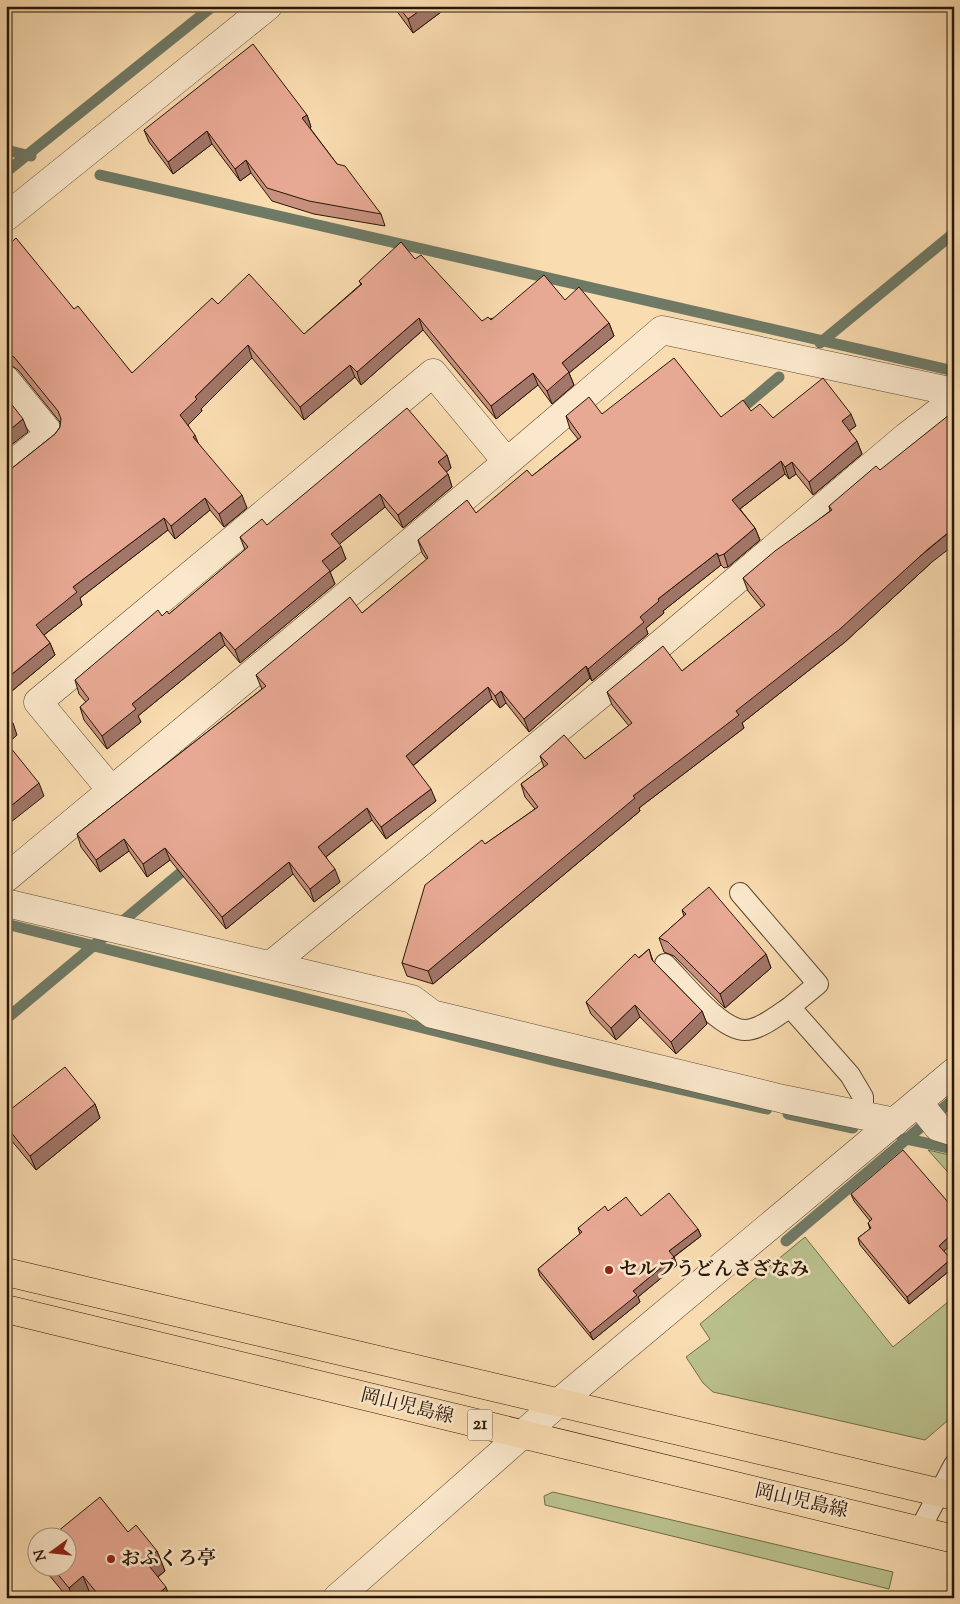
<svg xmlns="http://www.w3.org/2000/svg" width="960" height="1604" font-family="'Sorts Mill Goudy','Noto Serif JP',serif">
  <rect width="100%" height="100%" fill="#f9dcb0"/>
  <filter id="stains"><feTurbulence type="fractalNoise" baseFrequency=".004" numOctaves="4"/><feColorMatrix values="0 0 0 0 .2 0 0 0 0 .09 0 0 0 0 .02 0 0 0 .5 -.17"/></filter>
  <radialGradient id="worn" r=".72"><stop offset=".6" stop-color="#630" stop-opacity="0"/><stop offset="1" stop-color="#630" stop-opacity=".3"/></radialGradient>
  <path fill="#bac18d" stroke="#716c49" d="M928 1150 954 1156V1179Z
    M805 1237 893 1347 954 1297V1415L925 1440 713 1392 703 1383 686 1357 710 1339 700 1324Z
    M553 1492 893 1572 889 1589 545 1505 544 1496Z"/>
  <g fill="none" stroke-linecap="round" stroke-linejoin="round">
    <path stroke="#6f7a66" stroke-width="11" d="M6 150 31 156
      M6 172 213 6
      M100 175 954 371
      M820 343 954 233
      M735 414 779 377
      M6 924 556 1061 767 1109
      M6 1019 191 864
      M788 1114 853 1128
      M902 1138 954 1149
      M786 1241 954 1099"/>
    <defs>
      <path id="service" d="M740 893 818 984 790 1007
        M665 964C683 982 720 1030 745 1030 760 1030 778 1015 790 1007L850 1075 863 1097V1115
        M919 1531 954 1465"/>
      <path id="minor" d="M6 380 50 434 6 469
        M112 791 38 702 433 373 507 462
        M6 878 507 462 662 330 954 392
        M6 903 412 999 432 1014 783 1099 895 1122
        M272 964 612 685 907 436 954 400
        M918 1102 938 1127 954 1132
        M337 1598 558 1403 954 1072"/>
      <path id="tertiary" d="M6 217 268 6"/>
      <path id="primary" d="M6 1272 954 1496
        M6 1309 954 1539"/>
    </defs>
    <use href="#service" stroke="#5c4830" stroke-width="22"/>
    <use href="#minor" stroke="#5c4830" stroke-width="29"/>
    <use href="#tertiary" stroke="#5c4830" stroke-width="29"/>
    <use href="#primary" stroke="#281605" stroke-width="29"/>
    <use href="#service" stroke="#fbe8cc" stroke-width="20"/>
    <use href="#minor" stroke="#fbe8cc" stroke-width="28"/>
    <use href="#tertiary" stroke="#fbe8cc" stroke-width="28"/>
    <use href="#primary" stroke="#f9dcb0" stroke-width="28"/>
  </g>
  <path fill="#c8917f" stroke="#281605" d="M393 6H449L413 33Z
    M307 115 311 127 310 128 337 164 381 214 385 226 314 214 272 201 251 173 240 181 212 144 173 174 149 142 144 130Z
    M6 247 74 309 132 373 218 304 304 334 361 284 359 281 415 259 482 321 565 300 609 323 614 336 569 373 574 385 552 404 538 385 496 419 423 330 361 385 355 377 304 420 252 358 201 409 202 411 188 425 198 443 247 508 224 527 210 510 175 539 168 530 80 598 82 605 44 635 50 643 55 655 6 696 11 469 55 434 60 427V422L18 370 12 366 6 365Z
    M751 411 773 418 856 426 849 431 857 441 862 454 813 495 796 474 789 479 785 474 740 509 755 528 760 540 728 567 724 568 721 565 663 611 664 613 646 628 648 634 592 681 590 678 529 732 506 703 500 708 492 699 413 766 436 801 386 839 372 820 326 857 340 882 314 902 293 874 226 929 170 860 147 877 129 851 100 872 81 847 77 834 262 689 261 687 256 675 362 613 427 560 422 553 418 540 476 513 532 476 578 439 570 429 566 416 602 414 721 417Z
    M447 455 451 468 446 472 448 474 452 487 403 528 385 507 339 544 346 559 330 572 335 584 240 663 225 645 138 716 141 722 107 749 84 720 80 707 86 702 79 694 75 680 162 616 169 614 245 550 240 537 267 525Z
    M829 506 932 562 845 642 742 723 744 728 639 808 640 811 433 984 407 976 402 963 485 844 535 809 525 797 521 784 544 767 540 756 585 759 629 726 612 705 607 692 682 671 762 608 748 591 743 578 830 511Z
    M682 910 766 954 771 968 725 1008 674 956 664 952 659 938 684 916Z
    M649 949 653 961 702 1011 707 1024 676 1054 640 1017 616 1040 591 1014 586 1002Z
    M95 1104 100 1118 36 1170 6 1134V1113Z
    M851 1194 954 1242 944 1251 954 1267 909 1304 860 1245 858 1238 870 1229 868 1223 870 1221 854 1201Z
    M608 1211 641 1216 698 1229 701 1236 674 1257 677 1265 638 1297 640 1302 593 1340 540 1276 538 1269 580 1234 578 1228Z
    M128 1532 157 1551 165 1571 158 1577 170 1598H92L91 1596 88 1598H68L44 1569 43 1566H68Z"/>
  <path fill="#a27668" stroke="#281605" d="M426 6H449L413 33 408 19Z
    M307 115 311 127 307 131 302 118Z
    M207 131 212 144 173 174 168 162Z
    M246 160 251 173 240 181 235 169Z
    M419 318 423 330 361 385 357 372Z
    M609 323 614 336 569 373 574 385 552 404 547 391 562 363Z
    M248 345 252 358 201 409 202 411 185 428 180 415 195 397Z
    M350 365 355 377 304 420 300 407Z
    M533 373 538 385 496 419 491 406Z
    M851 414 856 426 846 433 842 421Z
    M23 419 28 432 6 449V433Z
    M195 435 200 448 193 437Z
    M857 441 862 454 813 495 809 482Z
    M447 455 451 468 443 475 438 462Z
    M781 461 785 474 736 512 732 500Z
    M792 462 796 474 789 479 785 467Z
    M448 474 452 487 403 528 398 515Z
    M380 494 385 507 336 547 331 534Z
    M242 495 247 508 224 527 219 514Z
    M205 498 210 510 175 539 171 526Z
    M164 518 168 530 80 598 82 605 40 638 36 625 73 587Z
    M755 528 760 540 728 567 724 554Z
    M954 528V545L932 562 845 642 742 723 744 728 639 808 640 811 433 984 428 971 633 796Z
    M341 546 346 559 330 572 335 584 240 663 235 650 322 561Z
    M717 553 721 565 663 611 664 613 646 628 648 634 592 681 588 669 658 599Z
    M220 632 225 645 138 716 141 722 107 749 102 736 132 704Z
    M50 643 55 655 6 696V679Z
    M586 666 590 678 529 732 524 719Z
    M488 687 492 699 410 768 406 756Z
    M501 691 506 703 500 708 495 696Z
    M13 723 17 735 6 745V728Z
    M39 783 44 796 6 826V810Z
    M431 789 436 801 386 839 381 827Z
    M367 808 372 820 323 859 318 847Z
    M124 839 129 851 100 872 96 860Z
    M165 848 170 860 147 877 143 864Z
    M289 862 293 874 226 929 222 917Z
    M335 869 340 882 314 902 310 889Z
    M766 954 771 968 725 1008 720 994Z
    M635 1005 640 1017 616 1040 611 1028Z
    M702 1011 707 1024 676 1054 671 1042Z
    M95 1104 100 1118 36 1170 30 1156Z
    M698 1229 701 1236 672 1258 669 1251Z
    M954 1232V1242L942 1253 939 1246Z
    M674 1257 677 1265 638 1297 640 1302 593 1340 590 1333 633 1291Z
    M951 1259 954 1267 909 1304 907 1297Z
    M157 1551 165 1571 152 1581 145 1561Z
    M83 1576 91 1596 88 1598H73L69 1588Z
    M166 1587 170 1598H154Z"/>
  <path fill="#e8a994" stroke="#281605" d="M398 6H426L408 19Z
    M253 44 307 115 302 118 337 164 345 166 381 214 309 201 267 188 246 160 235 169 207 131 168 162 144 130Z
    M16 238 74 309 78 306 132 373 212 298 218 304 249 274 304 334 362 284 359 281 401 242 415 259 421 255 482 321 488 317 491 320 544 275 565 300 579 287 609 323 562 363 569 372 547 391 533 373 491 406 419 318 357 372 350 365 300 407 248 345 195 397 197 399 180 415 195 435 193 437 242 495 219 514 205 498 171 526 164 518 73 587 77 592 36 625 50 643 6 679V471L11 469 55 434 60 427 61 419 58 411 14 357 6 353V247Z
    M674 358 721 417 743 400 751 411 760 404 773 418 823 378 851 414 842 421 857 441 809 482 792 462 785 467 781 461 732 500 755 528 724 554 719 556 717 553 658 599 659 601 640 617 644 622 588 669 586 666 524 719 501 691 495 696 488 687 406 756 431 789 381 827 367 808 318 847 335 869 310 889 289 862 222 917 165 848 143 864 124 839 96 860 77 834 266 686 256 675 350 597 362 613 428 558 418 540 467 500 476 513 527 470 532 476 581 437 566 416 589 397 602 414Z
    M6 397 23 419 6 433Z
    M407 408 447 455 438 462 448 474 398 515 380 494 331 534 341 546 322 561 330 571 235 650 220 632 132 704 136 709 102 736 80 707 89 699 75 680 158 610 162 616 167 611 169 614 248 547 240 537 262 519 267 525Z
    M954 411V528L928 549 840 629 736 711 739 715 633 796 635 798 428 971 402 963 425 885 482 840 485 844 538 807 521 784 548 764 540 756 564 735 585 759 632 723 607 692 663 646 682 671 765 605 743 578 775 551 832 510 829 506 876 466 880 470Z
    M6 715 13 723 6 728Z
    M6 742 39 783 6 810Z
    M709 887 766 954 720 994 668 942 659 938 686 914 682 910Z
    M649 949 652 960 702 1011 671 1042 635 1005 611 1028 586 1002 635 954 639 958Z
    M65 1067 95 1104 30 1156 6 1126V1113Z
    M903 1150 954 1209V1232L939 1246 951 1259 907 1297 858 1238 871 1228 868 1223 872 1219 851 1194Z
    M669 1193 698 1229 669 1251 674 1257 633 1291 637 1295 590 1333 538 1269 582 1232 578 1228 605 1206 608 1211 626 1197 641 1216Z
    M100 1497 128 1532 136 1525 157 1551 145 1561 166 1587 154 1598H101L83 1576 69 1588 51 1566H68V1536H52Z"/>
  <g fill="#8f2418" stroke="#fbe8cc" stroke-width="2">
    <circle cx="609" cy="1270" r="5"/>
    <circle cx="111" cy="1559" r="5"/>
  </g>
  <g text-anchor="middle" dominant-baseline="central" stroke-width="5" stroke-linejoin="round" paint-order="stroke">
    <rect fill="#fbe8cc" stroke="#675541" stroke-width="1" x="467.5" y="1409.5" width="25" height="31" rx="4"/>
    <g font-size="18" font-weight="bold" fill="#281605">
      <text x="480" y="1425">21</text>
    </g>
    <g font-size="19" font-weight="bold" fill="#281605" stroke="#fbe8cc" text-anchor="start">
      <text x="619" y="1270">セルフうどんさざなみ</text>
      <text x="121" y="1559">おふくろ亭</text>
    </g>
    <g font-size="19" fill="#281605" stroke="#fbe8cc">
      <text transform="translate(407 1407) rotate(14)">岡山児島線</text>
      <text transform="translate(801 1502) rotate(13)">岡山児島線</text>
    </g>
  </g>
  <rect width="960" height="1604" fill="none" stroke="#f9dcb0" stroke-width="25"/>
  <rect x="8" y="8" width="945" height="1589" fill="none" stroke="#281605" stroke-width="2.5"/>
  <rect x="12" y="12" width="935" height="1579" fill="none" stroke="#281605"/>
  <g transform="translate(52 1552) rotate(255)"><circle r="24" fill="#fbe8cc" stroke="#a7947c"/>
  <path d="M0-4L9 19L0 12L-9 19Z" fill="#8f2418"/>
  <text y="-8" font-size="14" font-weight="bold" text-anchor="middle" fill="#281605">N</text>
  </g>
  <rect width="100%" height="100%" filter="url(#stains)"/>
  <rect width="100%" height="100%" fill="url(#worn)"/>
</svg>
